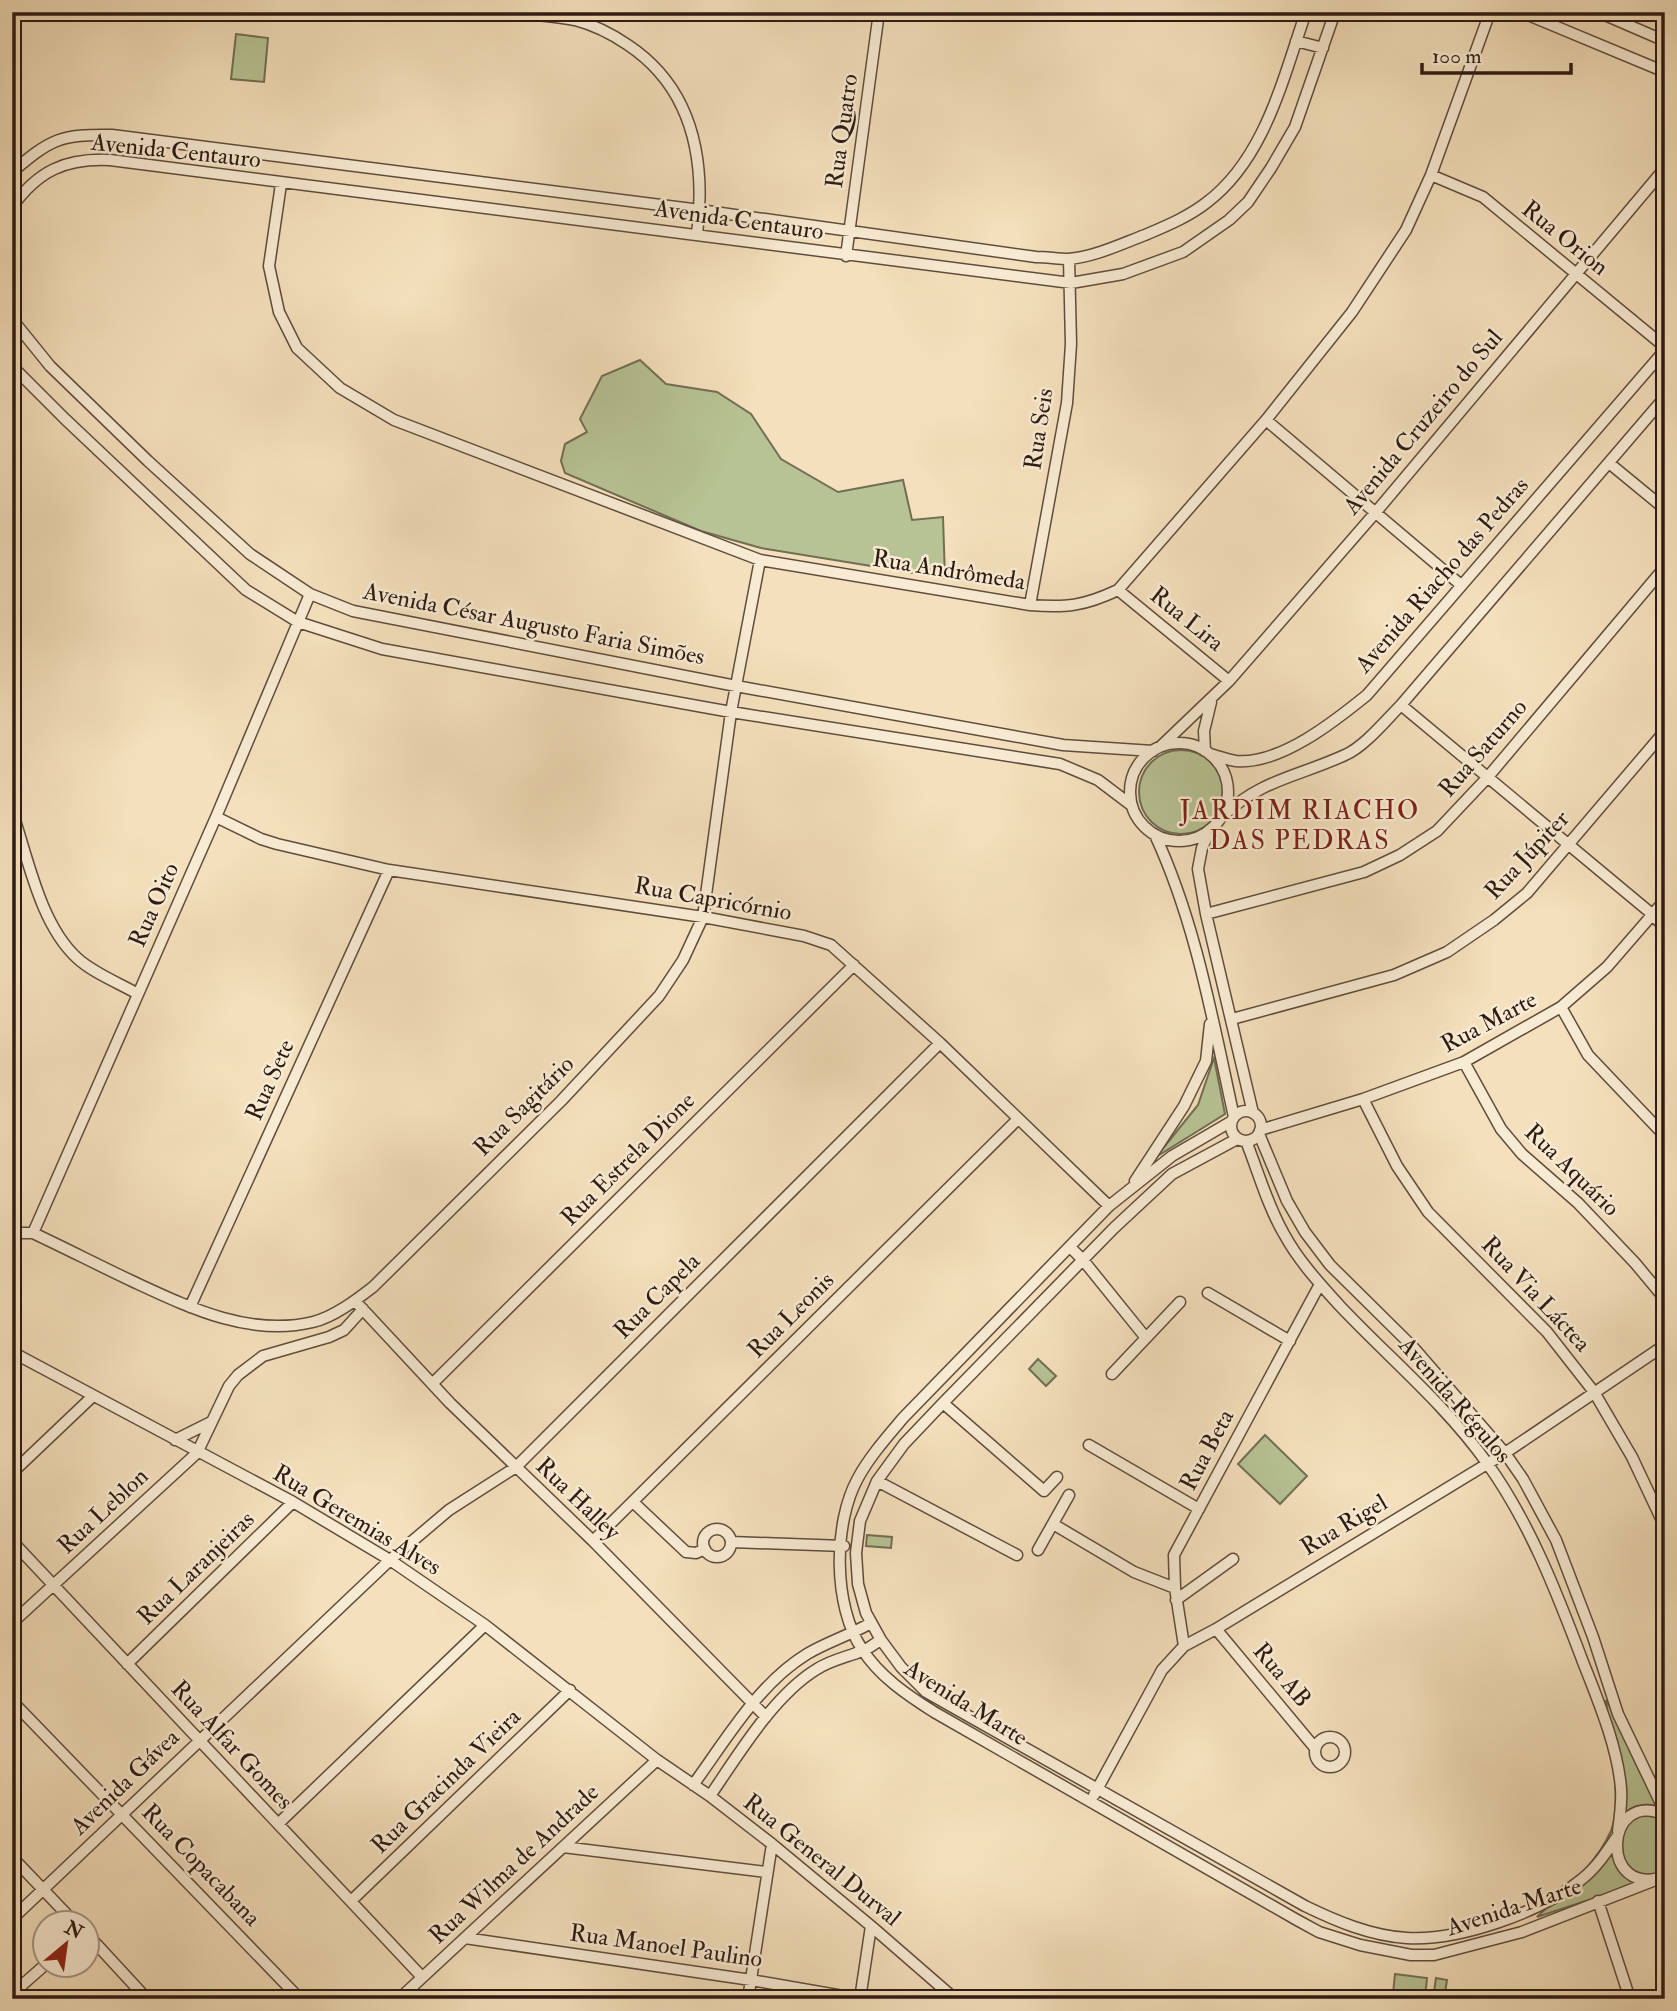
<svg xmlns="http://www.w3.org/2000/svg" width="1677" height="2011" font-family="'IM FELL Double Pica',serif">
  <rect width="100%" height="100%" fill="#f4e0bc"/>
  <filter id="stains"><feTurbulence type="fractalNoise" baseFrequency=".00286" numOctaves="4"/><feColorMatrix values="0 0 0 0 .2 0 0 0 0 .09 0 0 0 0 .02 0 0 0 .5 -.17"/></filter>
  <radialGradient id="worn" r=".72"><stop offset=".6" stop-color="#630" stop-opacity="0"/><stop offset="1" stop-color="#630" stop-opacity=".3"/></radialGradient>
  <path fill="#b7c394" stroke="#726e54" stroke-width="2" d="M236 34 268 38 264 82 231 79Z
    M640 360 666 384 717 392 751 414 781 459 838 492 903 480 912 520 943 517 945 578 761 548 701 531 565 473 561 461 565 444 587 432 580 419 602 376Z
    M1139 792a42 42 0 1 1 84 0a42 42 0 1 1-84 0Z
    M1214 1058 1225 1114 1156 1157 1198 1105Z
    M1038 1359 1056 1376 1046 1386 1029 1369Z
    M1265 1435 1307 1476 1280 1504 1238 1464Z
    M867 1535 892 1537 891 1548 866 1546Z
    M1606 1700 1665 1802V1875L1537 1917C1563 1892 1596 1865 1611 1831 1623 1801 1609 1733 1606 1700Z
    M1395 1974 1427 1978 1425 1998 1393 1994Z
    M1436 1978 1447 1980 1444 1999H1433Z"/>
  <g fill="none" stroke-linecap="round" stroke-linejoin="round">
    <defs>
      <path id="minor" d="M511 12C532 15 554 16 575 20 594 25 612 34 628 45 694 89 706 161 697 235
        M1521 12 1665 72
        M1598 12 1665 41
        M1296 41 1323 48
        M12 172C51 139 60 134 112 135L700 210 1036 257C1047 257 1058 259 1068 259 1094 257 1121 244 1145 235 1166 226 1188 217 1206 203 1265 159 1283 78 1306 12
        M1431 175 1483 197 1665 347
        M281 184 269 266 279 312 297 348 340 388 394 420 760 560 1030 605C1066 608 1084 606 1118 590L1266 420 1352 312 1406 230 1431 175 1490 12
        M12 207C38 171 65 158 110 160L1071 283 1123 274 1183 252 1229 220 1248 202 1271 168 1295 127 1335 12
        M846 256 879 12
        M12 319 50 366 148 461 250 554 310 594 353 611 736 686 1063 745 1153 751
        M12 366 65 419 246 590 298 622 382 649 731 712 1060 764 1098 780 1131 805
        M1266 420 1461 585
        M1609 463 1665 509
        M1118 590 1229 681
        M1030 605 1067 403 1071 344 1069 259
        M1401 705 1652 914 1665 928
        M1130 792a49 49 0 1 1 98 0a49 49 0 1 1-98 0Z
        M1160 747 1229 681 1376 512 1665 168
        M1205 751 1204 731 1211 702
        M1210 754C1218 756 1228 760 1236 761 1280 765 1335 721 1367 695L1665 350
        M12 811C28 858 40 924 77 958 93 973 119 983 138 994
        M216 817 261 839 277 844 389 870 703 917 804 936 831 945 940 1043 1109 1206
        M1222 817C1259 780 1300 776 1345 755 1364 747 1386 720 1401 705L1665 397
        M1210 830 1202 848 1198 869 1206 914 1253 1113
        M1155 835C1196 923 1213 1022 1234 1117
        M1206 914 1364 872 1400 855 1437 831 1487 778 1665 567
        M1561 1007 1588 1055 1665 1136
        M1232 1019 1394 975 1447 952 1494 920 1527 893 1665 731
        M1464 1062 1501 1129 1522 1154 1578 1203 1635 1263 1665 1299
        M1363 1099 1397 1166 1428 1212 1547 1332 1594 1392 1632 1457 1665 1527
        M1231 1126a15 15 0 1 1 30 0a15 15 0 1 1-30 0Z
        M1232 1121 1172 1156 1109 1206 903 1418C887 1437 870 1456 858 1478 833 1523 833 1606 862 1649 879 1676 907 1695 934 1712L1297 1920 1319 1932 1360 1945 1411 1955H1434L1522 1932 1658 1879
        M1260 1130 1363 1099 1464 1062 1561 1007 1607 967 1665 900
        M1259 1134 1287 1201 1305 1232 1330 1265 1413 1347 1505 1453 1523 1479 1556 1540 1593 1637 1618 1714 1665 1812
        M1237 1139 1172 1174 1114 1228 943 1403 904 1444 877 1481 860 1521 856 1553 858 1584 866 1613 881 1640 901 1667 926 1692 1305 1906C1336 1921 1371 1936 1407 1938 1459 1941 1542 1912 1582 1879 1596 1868 1606 1853 1616 1838
        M1246 1141C1258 1171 1268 1207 1284 1234 1298 1260 1319 1283 1339 1305 1388 1357 1445 1404 1487 1463 1530 1523 1557 1593 1583 1662 1598 1700 1618 1748 1621 1789 1622 1802 1620 1817 1618 1831
        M1135 1181 1184 1106 1206 1061 1210 1024
        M12 1233H33C67 1249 100 1266 134 1282 190 1308 250 1337 313 1322 334 1317 356 1300 373 1287L561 1101 659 996 683 960 703 917 731 712 760 560
        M33 1233 216 817 310 594
        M1070 1247 1083 1260 1146 1338
        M1208 1293 1290 1341
        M355 1301 450 1403 593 1541 766 1717
        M190 1307 389 870
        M12 1352 293 1502 390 1560 485 1625 657 1760 710 1796 772 1844 871 1926 955 1999
        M1112 1374 1180 1302
        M432 1384 854 965
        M943 1403 1044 1491 1057 1477
        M175 1440 211 1422
        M1089 1445 1199 1509
        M12 1473 93 1396
        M877 1481 1017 1555
        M633 1502 686 1552 696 1553 705 1549
        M1053 1524 1134 1572 1175 1588
        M703 1543a14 14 0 1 1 28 0a14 14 0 1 1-28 0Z
        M12 1541 422 1977
        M593 1541 1018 1119
        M732 1542 844 1546
        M1038 1550 1069 1495
        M1176 1600 1233 1559
        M12 1623 197 1453 229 1386 238 1375 263 1356 329 1337 344 1330 363 1309
        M1216 1629 1315 1748
        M1184 1646 1175 1588 1174 1555 1320 1284
        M127 1664 293 1502
        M12 1701 300 1999
        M1315 1752a15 15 0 1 1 30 0a15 15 0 1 1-30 0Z
        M693 1785C726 1740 758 1684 807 1654 827 1642 850 1635 871 1623
        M1094 1795 1162 1670 1184 1646 1216 1629 1505 1453 1665 1345
        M710 1796C738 1755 774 1695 817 1669 831 1660 847 1657 862 1651 869 1649 875 1643 881 1640
        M1665 1815C1603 1787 1599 1901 1665 1876
        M278 1824 485 1625
        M563 1847 766 1872
        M12 1857 76 1924
        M351 1901 570 1690
        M1598 1901 1630 1999
        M12 1919 390 1560 449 1510 516 1467 940 1043
        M88 1935 147 1999
        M465 1938 751 1980 860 1999
        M12 1994 46 1964
        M399 1999 657 1760
        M748 1999 772 1844
        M860 1999 871 1926"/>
    </defs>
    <use href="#minor" stroke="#5f4c3d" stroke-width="13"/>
    <use href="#minor" stroke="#f8ebd3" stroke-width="10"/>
  </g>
  <g text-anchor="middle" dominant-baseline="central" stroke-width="5" stroke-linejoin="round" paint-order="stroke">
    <g font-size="24" fill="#2d1a13" stroke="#f8ebd3">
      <text transform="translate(842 131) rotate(-82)">Rua Quatro</text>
      <text transform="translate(176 151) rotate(6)">Avenida Centauro</text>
      <text transform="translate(739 220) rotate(8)">Avenida Centauro</text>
      <text transform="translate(1565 238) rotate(39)">Rua Orion</text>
      <text transform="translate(1423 422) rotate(-50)">Avenida Cruzeiro do Sul</text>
      <text transform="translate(1039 429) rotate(-81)">Rua Seis</text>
      <text transform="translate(949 570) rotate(9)">Rua Andrômeda</text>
      <text transform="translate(1442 575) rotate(-49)">Avenida Riacho das Pedras</text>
      <text transform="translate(1187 619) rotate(39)">Rua Lira</text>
      <text transform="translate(534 624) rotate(11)">Avenida César Augusto Faria Simões</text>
      <text transform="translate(1483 748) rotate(-49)">Rua Saturno</text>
      <text transform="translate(1527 855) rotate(-47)">Rua Júpiter</text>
      <text transform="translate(713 899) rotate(10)">Rua Capricórnio</text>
      <text transform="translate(154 905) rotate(-66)">Rua Oito</text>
      <text transform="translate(1489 1022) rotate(-28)">Rua Marte</text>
      <text transform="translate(270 1080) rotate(-66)">Rua Sete</text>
      <text transform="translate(524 1106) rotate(-45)">Rua Sagitário</text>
      <text transform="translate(628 1159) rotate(-45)">Rua Estrela Dione</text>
      <text transform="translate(1572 1170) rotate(44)">Rua Aquário</text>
      <text transform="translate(1536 1294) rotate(47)">Rua Via Láctea</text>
      <text transform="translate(657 1296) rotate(-45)">Rua Capela</text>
      <text transform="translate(791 1315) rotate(-45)">Rua Leonis</text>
      <text transform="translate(1455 1400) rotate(49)">Avenida Régulos</text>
      <text transform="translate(1207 1450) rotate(-62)">Rua Beta</text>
      <text transform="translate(578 1499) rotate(44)">Rua Halley</text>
      <text transform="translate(103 1511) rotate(-43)">Rua Leblon</text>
      <text transform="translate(357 1520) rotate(31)">Rua Geremias Alves</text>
      <text transform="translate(1344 1525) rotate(-31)">Rua Rigel</text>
      <text transform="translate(196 1568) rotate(-44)">Rua Laranjeiras</text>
      <text transform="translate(1282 1675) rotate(50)">Rua AB</text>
      <text transform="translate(966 1703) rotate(32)">Avenida Marte</text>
      <text transform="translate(232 1745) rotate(47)">Rua Alfar Gomes</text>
      <text transform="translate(446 1781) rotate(-44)">Rua Gracinda Vieira</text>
      <text transform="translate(125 1782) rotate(-44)">Avenida Gávea</text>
      <text transform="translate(822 1860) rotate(39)">Rua General Durval</text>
      <text transform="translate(514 1864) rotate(-43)">Rua Wilma de Andrade</text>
      <text transform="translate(201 1865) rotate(46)">Rua Copacabana</text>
      <text transform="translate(1514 1907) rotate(-18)">Avenida Marte</text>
      <text transform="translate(666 1946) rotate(8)">Rua Manoel Paulino</text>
    </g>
    <g font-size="26" letter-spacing="2" fill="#7a1f14" stroke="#f8ebd3">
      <text x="1300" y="811">JARDIM RIACHO<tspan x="1300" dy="30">DAS PEDRAS</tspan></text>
    </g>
  </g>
  <rect width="1677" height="2011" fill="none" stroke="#f4e0bc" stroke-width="42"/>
  <rect x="14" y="14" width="1649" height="1983" fill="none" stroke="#2d1a13" stroke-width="3.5"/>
  <rect x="21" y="21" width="1635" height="1969" fill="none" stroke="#2d1a13" stroke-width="2"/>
  <g transform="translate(66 1944) rotate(29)"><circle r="33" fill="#f8ebd3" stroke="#a79786" stroke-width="2"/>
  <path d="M0-5L12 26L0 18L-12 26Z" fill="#8f2418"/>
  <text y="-10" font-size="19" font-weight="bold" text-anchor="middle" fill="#2d1a13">N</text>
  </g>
  <path d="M1422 63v10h149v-10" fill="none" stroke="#2d1a13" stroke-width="3.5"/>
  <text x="1432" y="63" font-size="21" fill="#2d1a13" stroke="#f8ebd3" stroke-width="5" paint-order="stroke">100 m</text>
  <rect width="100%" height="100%" filter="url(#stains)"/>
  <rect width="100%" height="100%" fill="url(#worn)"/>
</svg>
